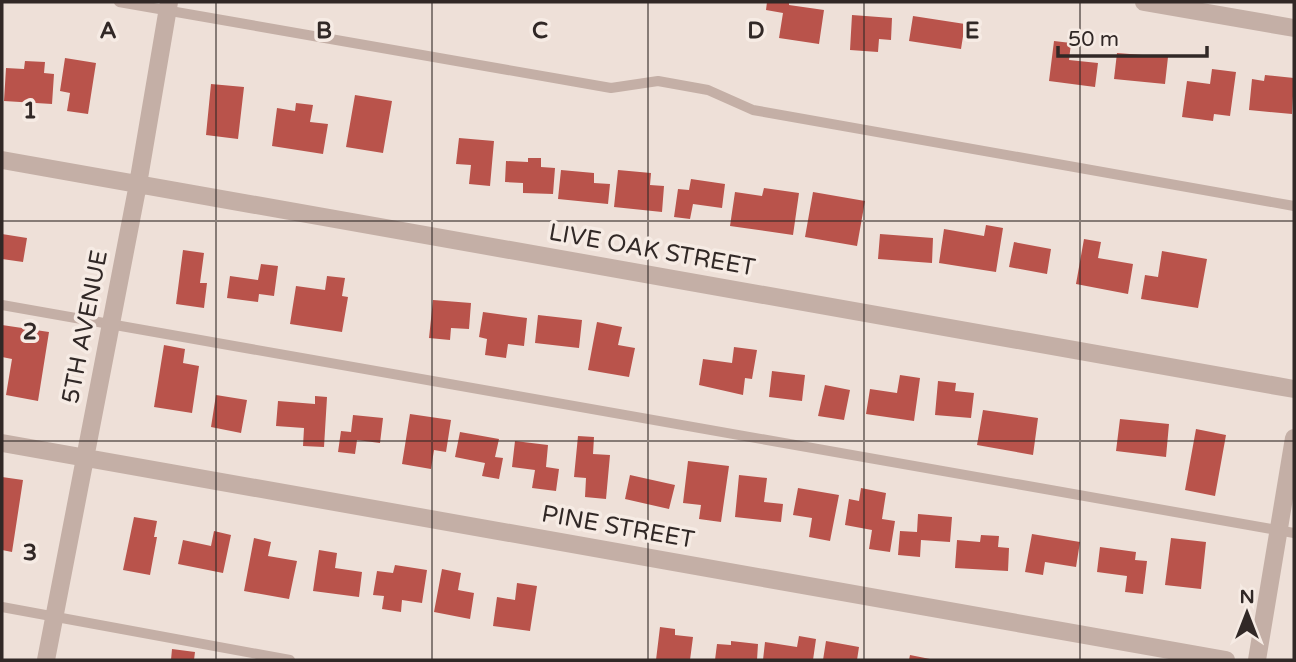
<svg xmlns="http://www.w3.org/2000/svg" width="1296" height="662" font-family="'Varela Round',sans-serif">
  <rect width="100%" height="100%" fill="#eee0d8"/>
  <path fill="#b9534b" d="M767 2H789V5L824 10 819 44 779 38 783 13 766 10Z
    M852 15 892 18 891 40 879 39 878 52 850 50Z
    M913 16 965 24 961 49 909 41Z
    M1054 41 1071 43 1069 60 1098 63 1095 87 1049 81Z
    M1117 53 1168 57 1165 84 1114 79Z
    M65 58 96 63 88 114 67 111 70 93 60 91Z
    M25 61 45 62 44 73 54 74 52 104 4 101 6 68 24 69Z
    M1212 69 1236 72 1230 116 1214 114 1213 121 1182 117 1187 81 1210 84Z
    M1265 75 1294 78 1292 114 1249 110 1252 79 1264 81Z
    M211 84 244 87 238 139 206 135Z
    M355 95 392 101 383 153 346 147Z
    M296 103 313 105 310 122 328 124 323 154 272 146 277 108 295 111Z
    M459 138 494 141 490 186 469 184 471 165 456 164Z
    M528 158H541V167L555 168 553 194 523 193V183L505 182 506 161 528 162Z
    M561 170 594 173V183L610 184 608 204 558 199Z
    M618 170 651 173 650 185 664 186 662 212 614 207Z
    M691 179 725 184 722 208 693 204 690 219 674 217 678 189 689 190Z
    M764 188 799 193 793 235 730 226 735 192 762 196Z
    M813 192 865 201 857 246 805 237Z
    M986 225 1003 228 996 272 939 263 944 229 984 236Z
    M2 234 27 238 23 262 2 259Z
    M880 234 933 238 932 263 878 259Z
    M1084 239 1101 242 1098 258 1133 264 1128 294 1076 284Z
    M1014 242 1051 249 1047 274 1009 267Z
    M183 250 204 253 200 283H207L204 308 176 304Z
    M1162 251 1207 259 1198 308 1141 299 1145 275 1158 277Z
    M261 264 278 266 274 296 259 294 258 302 227 298 230 276 258 280Z
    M327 276 345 278 342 296 348 297 342 332 290 324 296 286 325 290Z
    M433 300 471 303 469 329 451 328 450 340 429 338Z
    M483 312 527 318 524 346 508 344 506 358 485 355 487 339 479 337Z
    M538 315 582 320 579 348 535 343Z
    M597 322 622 327 618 345 635 348 629 377 588 370Z
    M2 325 49 332 38 401 6 395 12 359 2 357Z
    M164 345 185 349 183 363 199 366 192 413 154 407Z
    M734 347 757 350 752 379 745 378 743 395 699 385 703 359 732 363Z
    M772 371 805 375 802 401 769 397Z
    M900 375 920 378 914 421 866 414 870 389 897 393Z
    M938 381 956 383 955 391 974 393 971 418 935 415Z
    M825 385 850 390 844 420 818 416Z
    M216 395 247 400 241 433 211 427Z
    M315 396 327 397 324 447 303 446 304 428 276 426 278 401 315 404Z
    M983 410 1038 418 1033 455 977 445Z
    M410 414 451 420 446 452 434 450 431 469 402 464Z
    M353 415 383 418 380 443 357 440 355 454 338 452 341 431 351 432Z
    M1120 419 1169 424 1166 457 1116 451Z
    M1196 429 1226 435 1215 496 1185 490Z
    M460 432 499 439 495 457 503 458 499 479 482 476 485 463 455 457Z
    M578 436 594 437 593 454 610 455 606 499 585 497 586 478 574 477Z
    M515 441 548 445 546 467 559 469 556 491 532 488 535 470 512 467Z
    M688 461 729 466 721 522 699 519 701 505 683 503Z
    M630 475 675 485 669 509 625 499Z
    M739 475 767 478 764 502 783 504 781 522 735 517Z
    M2 477 23 480 12 552 2 550Z
    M798 488 839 495 830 541 809 537 812 518 793 515Z
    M861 488 886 493 882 519 895 521 890 552 869 549 872 530 845 525 849 499 859 501Z
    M918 514 952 517 950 542 921 540 920 557 898 555 900 531 917 532Z
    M134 517 157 521 154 537H157L150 575 123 570Z
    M214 531 231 535 223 573 178 564 183 540 211 546Z
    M1032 534 1080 542 1076 567 1045 562 1043 575 1025 572Z
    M981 535 999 536 998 547 1009 548 1008 571 955 568 957 540 980 542Z
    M254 538 271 542 268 556 297 561 289 599 244 591Z
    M1171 538 1206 542 1201 589 1165 585Z
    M1100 547 1136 552 1135 560 1147 561 1143 594 1125 592 1127 576 1097 572Z
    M319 550 337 553 335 568 362 572 359 597 313 591Z
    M395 565 427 570 422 603 402 600 401 612 382 609 384 596 373 595 377 571 393 573Z
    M442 569 461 573 458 590 474 593 470 619 434 612Z
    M517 583 537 586 530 631 493 626 497 597 515 600Z
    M660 627 675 629V635L693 637 690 660H656Z
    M799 636 816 639 813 660H763L765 642 797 647Z
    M731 641 758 644 757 660H715L717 644 731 645Z
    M826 641 859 647 857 660H823Z
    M172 649 195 652 194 660H171Z
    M910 655 930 659V660H909Z"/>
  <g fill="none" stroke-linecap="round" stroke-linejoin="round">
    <path stroke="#c4afa6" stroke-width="10" d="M119 2 611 88 658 81 708 90 753 110 1294 206
      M2 305 1294 533
      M2 607 290 660"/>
    <path stroke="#c4afa6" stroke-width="18" d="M1144 2 1294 28
      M2 160 1294 389
      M2 443 1226 660
      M46 660 138 184 169 2"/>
    <path stroke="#c4afa6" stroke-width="18" d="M1257 660 1294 438"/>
  </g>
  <path fill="none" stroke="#312826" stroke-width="2" stroke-opacity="0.55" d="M216 2V660M432 2V660M648 2V660M864 2V660M1080 2V660M2 221H1294M2 441H1294"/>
  <g text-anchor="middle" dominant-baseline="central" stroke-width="7" stroke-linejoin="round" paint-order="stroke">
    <g font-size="24" fill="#312826" stroke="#f6ebe4">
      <text transform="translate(652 250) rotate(10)">LIVE OAK STREET</text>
      <text transform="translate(85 327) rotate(-79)">5TH AVENUE</text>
      <text transform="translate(618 527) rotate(10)">PINE STREET</text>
    </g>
  </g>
  <g font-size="23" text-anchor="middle" font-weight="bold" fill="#312826" stroke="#f6ebe4" stroke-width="7" stroke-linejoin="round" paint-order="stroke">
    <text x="108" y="38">A</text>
    <text x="324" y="38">B</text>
    <text x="540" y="38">C</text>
    <text x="756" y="38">D</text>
    <text x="972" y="38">E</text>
    <text x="30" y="118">1</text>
    <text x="30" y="339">2</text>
    <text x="30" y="560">3</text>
  </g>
  <rect width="1296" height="662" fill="none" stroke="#312826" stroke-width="7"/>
  <g transform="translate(1247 613)" stroke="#f6ebe4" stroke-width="5" paint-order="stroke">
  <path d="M0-5L12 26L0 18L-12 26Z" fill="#312826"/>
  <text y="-10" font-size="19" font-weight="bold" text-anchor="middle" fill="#312826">N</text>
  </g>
  <path d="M1058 46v10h149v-10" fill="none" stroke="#312826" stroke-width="3.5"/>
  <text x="1068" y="46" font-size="21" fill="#312826" stroke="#f6ebe4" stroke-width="5" paint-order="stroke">50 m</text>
</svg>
